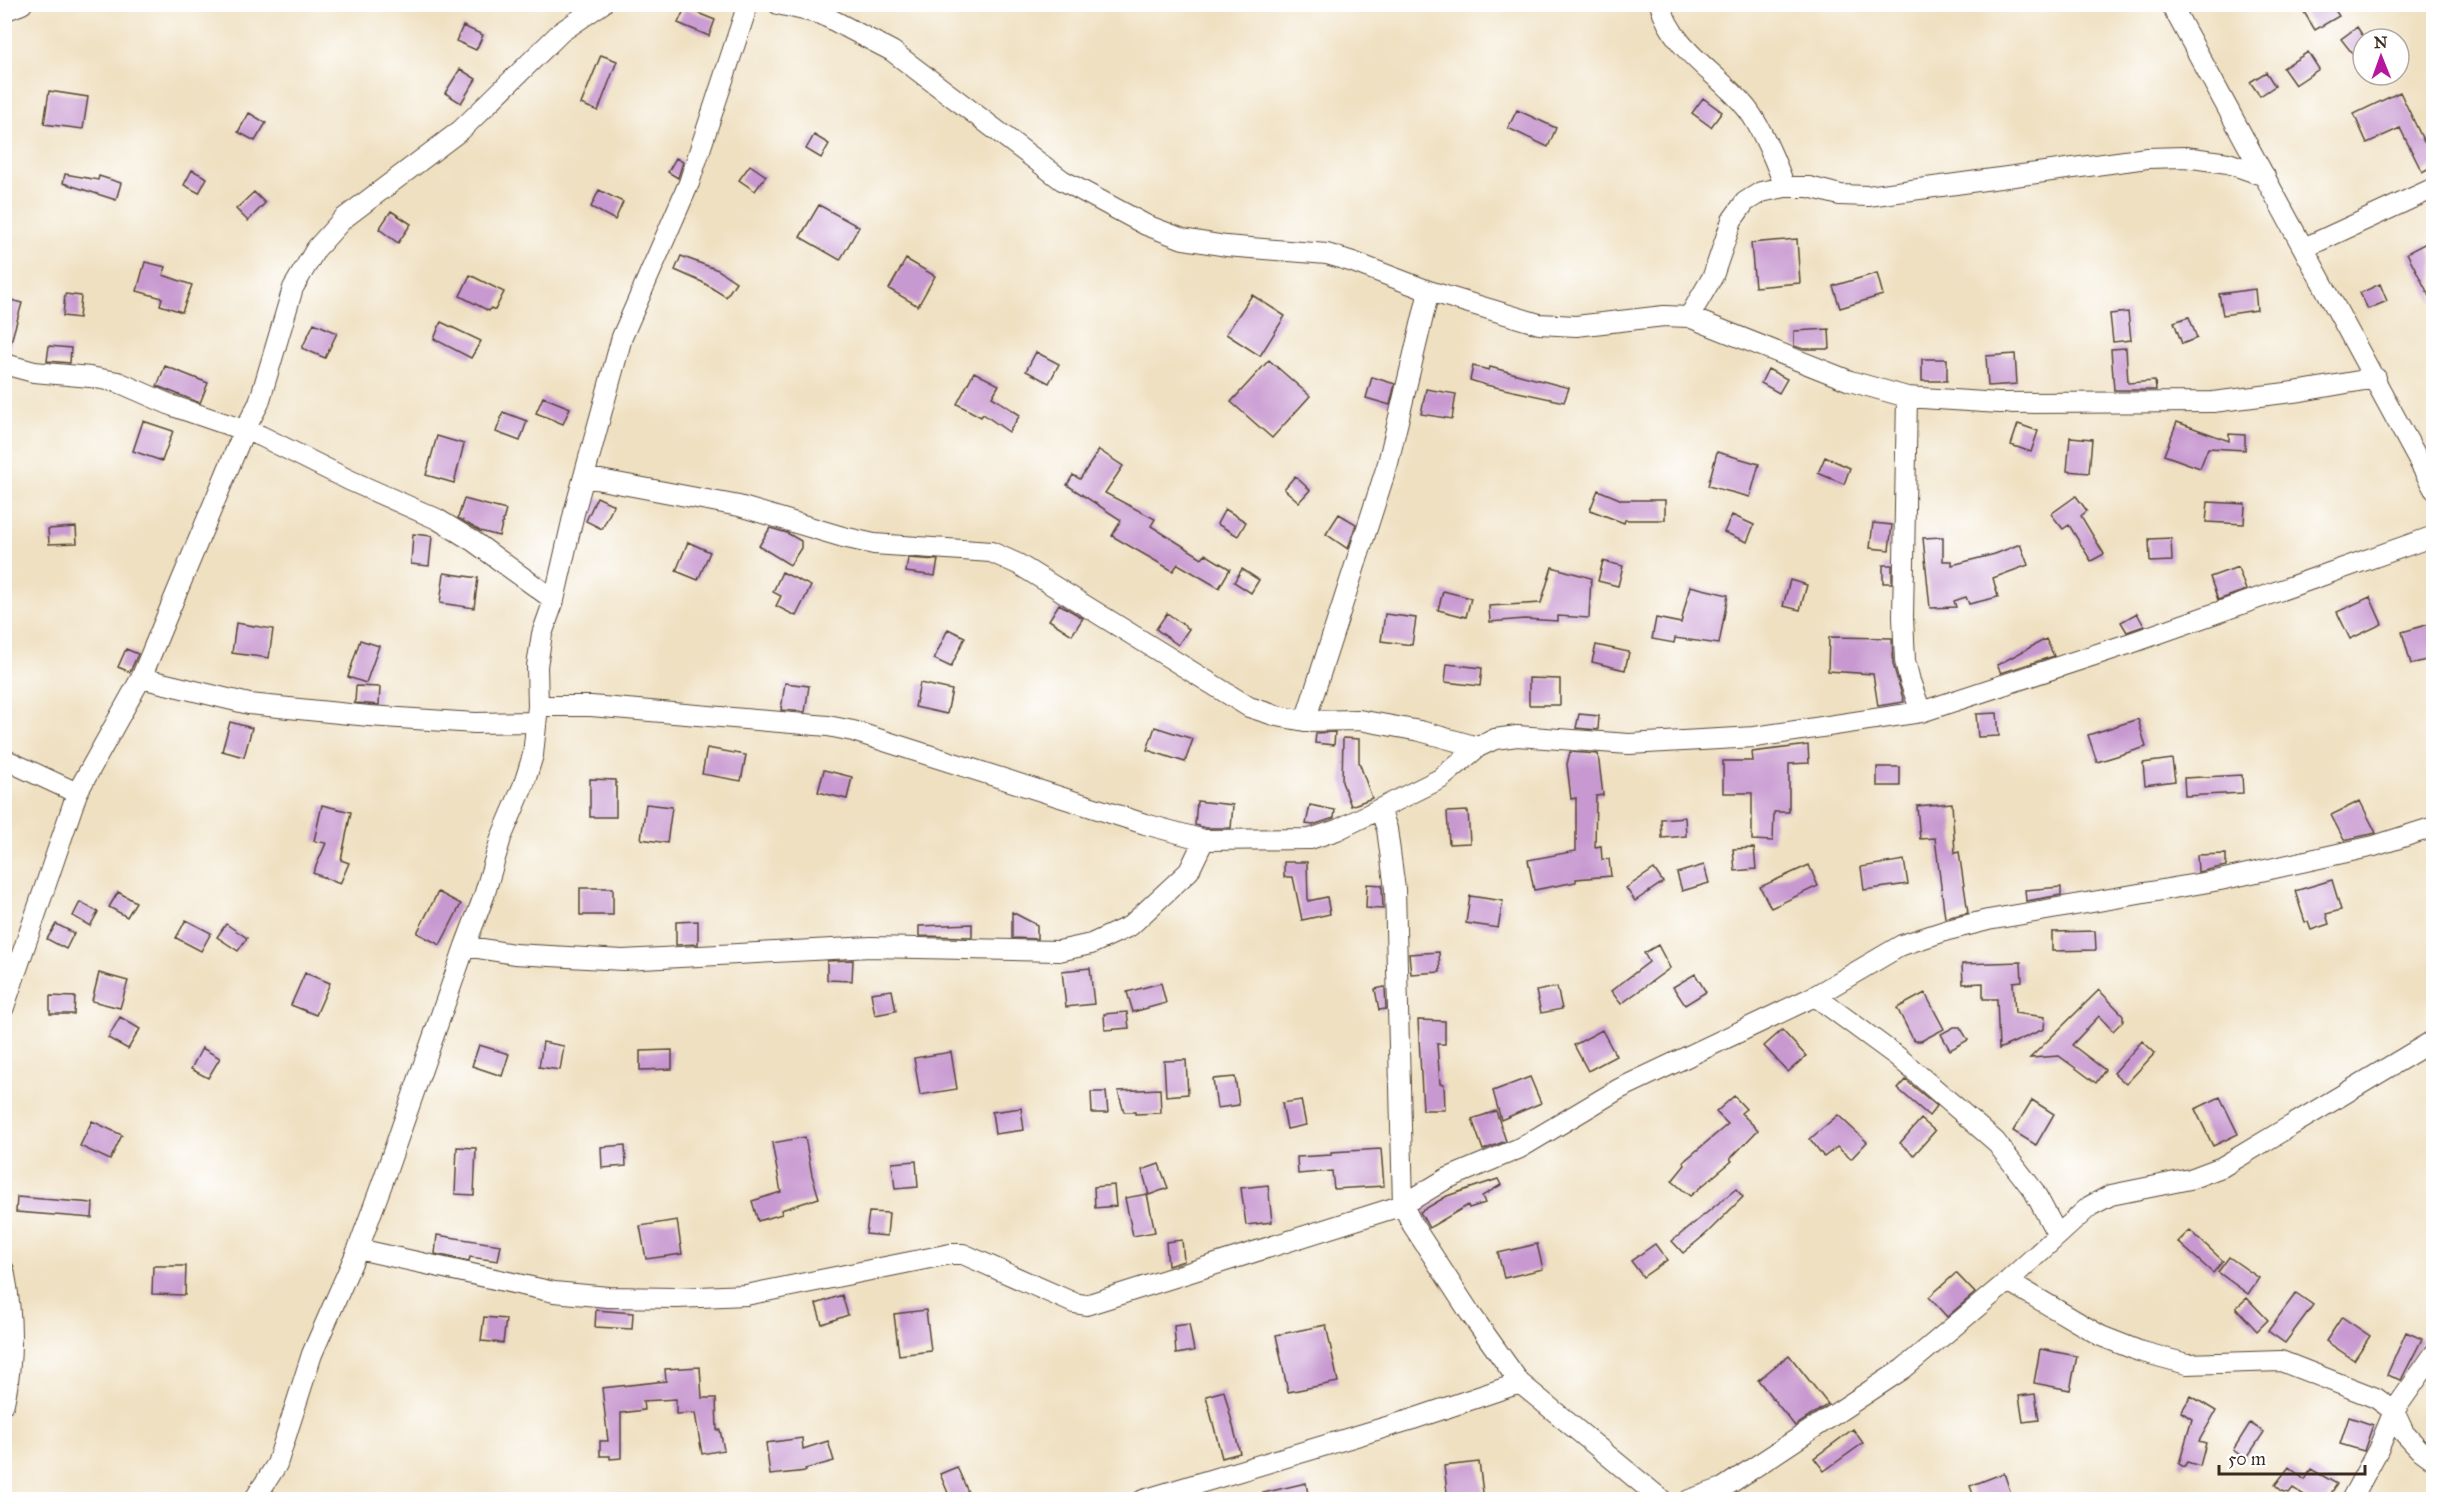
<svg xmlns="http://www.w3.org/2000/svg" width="2438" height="1504" font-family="'IM FELL Great Primer',serif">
  <rect width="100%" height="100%" fill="#fff"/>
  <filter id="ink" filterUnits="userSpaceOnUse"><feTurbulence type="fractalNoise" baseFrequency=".0167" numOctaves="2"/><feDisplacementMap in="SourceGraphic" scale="12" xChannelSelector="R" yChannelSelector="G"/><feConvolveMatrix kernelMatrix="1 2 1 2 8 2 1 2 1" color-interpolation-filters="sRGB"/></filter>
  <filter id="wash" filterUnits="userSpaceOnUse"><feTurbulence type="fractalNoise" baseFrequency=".008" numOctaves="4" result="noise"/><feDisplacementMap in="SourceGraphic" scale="24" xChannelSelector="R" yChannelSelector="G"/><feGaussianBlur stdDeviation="1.35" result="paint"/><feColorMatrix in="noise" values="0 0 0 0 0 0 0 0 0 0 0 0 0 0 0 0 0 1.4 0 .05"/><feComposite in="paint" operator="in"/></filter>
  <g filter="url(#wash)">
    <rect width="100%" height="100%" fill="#efe0c1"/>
    <g id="blocks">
      <path fill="#c899d0" d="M2299 4H2331L2339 16 2315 30Z
        M685 8 715 20 709 36 678 23Z
        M463 26 483 35 476 50 456 41Z
        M2357 27 2363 36V67L2341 39Z
        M2308 52 2319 69 2295 85 2283 68Z
        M601 55 617 61 598 111 581 104Z
        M460 69 476 79 461 103 445 93Z
        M2266 72 2275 86 2260 96 2250 82Z
        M49 91 88 97 83 129 44 124Z
        M2400 92 2424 142 2433 137V166L2422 172 2400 128 2367 143 2354 114Z
        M1703 98 1722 112 1711 127 1692 113Z
        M1517 110 1556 128 1548 147 1508 128Z
        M249 113 266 123 255 141 238 132Z
        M814 135 829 144 821 158 806 149Z
        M676 158 683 162 678 178 668 172Z
        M750 165 766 176 755 191 739 180Z
        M192 170 207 178 199 193 184 185Z
        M65 174 98 180 99 176 121 183 116 200 63 183Z
        M599 190 623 202 615 220 591 207Z
        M254 192 265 203 248 221 236 209Z
        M819 205 859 227 840 260 800 237Z
        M391 211 411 224 398 243 379 229Z
        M1797 239 1800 283 1755 287 1751 243Z
        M2426 243 2433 258V303L2407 253Z
        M681 256 718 270 736 282 726 297 702 282 675 270Z
        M906 259 935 276 918 306 889 289Z
        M145 262 166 267 163 275 192 285 182 312 160 305 162 298 137 291Z
        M1877 273 1883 295 1840 308 1833 286Z
        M470 275 504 292 495 310 491 308 489 311 460 296Z
        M2380 284 2387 301 2368 309 2360 293Z
        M2255 289 2257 310 2223 315 2219 294Z
        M65 294 81 296 79 318 63 316Z
        M1252 295 1285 316 1260 356 1226 334Z
        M4 298 22 303 9 349H4Z
        M2128 312 2131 340 2113 342 2110 314Z
        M2189 317 2197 338 2182 344 2174 322Z
        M441 322 481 341 471 358 434 339Z
        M314 323 337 333 325 358 302 348Z
        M1829 329 1830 349H1803L1794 346V331Z
        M49 346 71 348 70 363 47 361Z
        M2126 348 2128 383 2155 381 2156 390H2114L2111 349Z
        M1036 352 1059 364 1049 383 1026 371Z
        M2015 354 2017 384 1988 386 1986 356Z
        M1922 359H1947V381H1922Z
        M1269 360 1310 396 1272 438 1231 402Z
        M165 366 208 383 200 403 157 386Z
        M1473 366 1489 370 1490 367 1569 388 1564 402 1486 385 1470 380Z
        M1768 369 1787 379 1779 393 1761 383Z
        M974 372 999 385 992 397 1020 415 1009 432 983 414 981 417 957 404Z
        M1372 377 1395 384 1390 405 1366 398Z
        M1426 389 1456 394 1452 419 1421 414Z
        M543 397 570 408 563 424 536 413Z
        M503 412 527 421 520 441 496 432Z
        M143 421 173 431 162 461 133 451Z
        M2177 422 2229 441V434L2245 435V450L2208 448 2200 468 2164 455Z
        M2018 424 2038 431 2031 452 2011 445Z
        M437 436 464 444 454 483 426 475Z
        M2070 437 2092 439 2089 473 2067 471Z
        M1099 450 1123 466 1105 493 1155 519 1151 526 1202 558 1205 554 1230 569 1219 588 1178 564 1173 571 1112 536 1121 520 1067 485 1073 475 1080 479Z
        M1717 452 1759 464 1750 497 1708 486Z
        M1825 457 1850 468 1844 484 1818 473Z
        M1295 476 1310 490 1299 502 1284 489Z
        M1598 490 1622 500H1665V520H1625L1624 523 1590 510Z
        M2076 496 2087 511 2081 516 2104 554 2091 561 2069 525 2063 529 2051 514Z
        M597 497 614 505 602 529 586 521Z
        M464 499 506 510 499 536 480 531 458 518Z
        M2208 502 2245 504 2244 524 2206 522Z
        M1225 509 1246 522 1238 536 1217 524Z
        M1339 514 1356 524 1348 549 1326 534Z
        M1732 515 1754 525 1747 542 1724 532Z
        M1873 523 1892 525 1889 550 1870 548Z
        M76 527 77 543 49 544 48 529Z
        M770 528 787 533 801 541V548L790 565 759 546Z
        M413 534 432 536 429 566 411 564Z
        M1943 537V561H1952V565L1995 554 2020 544 2028 565 1993 578 1998 597 1969 604 1966 597 1954 601 1956 607 1930 608 1923 538Z
        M2171 538 2172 561 2150 562 2149 539Z
        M688 542 710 552 698 580 676 571Z
        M908 558 938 560 935 576 906 572Z
        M1603 561 1623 566 1618 586 1598 581Z
        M1883 565H1892V583H1883Z
        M1552 567 1591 578 1589 618 1558 616V621L1524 619 1490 622 1489 606 1541 603Z
        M2238 567 2246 590 2218 600 2210 577Z
        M1242 569 1259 580 1251 593 1234 582Z
        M782 572 811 586 796 616 776 606 781 596 773 592Z
        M444 573 478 578 474 608 440 603Z
        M1790 580 1807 585 1800 610 1783 606Z
        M1690 586 1728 595 1719 644 1675 638 1674 643 1652 639 1656 618 1681 623Z
        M1443 591 1471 598 1466 617 1438 610Z
        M2370 597 2382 624 2350 639 2337 612Z
        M1059 604 1083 618 1072 635 1049 620Z
        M1167 613 1189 629 1178 645 1156 629Z
        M2137 613 2144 626 2127 632 2121 622Z
        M1385 614 1416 618 1412 645 1381 641Z
        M236 623 273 629 269 658 232 653Z
        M2433 623V658L2411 664 2402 632Z
        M948 629 965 637 951 667 934 659Z
        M1829 637 1892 638 1893 664 1904 702 1878 706 1873 674 1828 671Z
        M2046 639 2054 656 2001 673 1997 665Z
        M360 640 379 646 366 683 348 677Z
        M1596 645 1629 652 1625 670 1592 662Z
        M126 649 138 654 130 672 118 667Z
        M1447 664 1482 668 1480 686 1445 682Z
        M1529 678 1560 679V705H1529Z
        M785 683 809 686 805 712 781 710Z
        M920 683 952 690 947 714 915 707Z
        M356 686 380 687 379 705 355 703Z
        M1997 713 1999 736 1978 737 1976 714Z
        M1579 714 1599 716 1598 730 1576 728Z
        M2138 719 2146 747 2097 762 2088 735Z
        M230 722 252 728 244 757 222 751Z
        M1155 727 1193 739 1185 762 1147 750Z
        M1335 732 1334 745 1315 743 1316 733Z
        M1343 738 1359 739V762L1372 798 1351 806 1342 782Z
        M1808 745 1809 763 1789 764V812H1774L1773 841 1752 840V793H1723V761H1753L1752 752Z
        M707 748 746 755 741 781 702 774Z
        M1570 752 1598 754 1603 795 1596 796 1595 847 1601 846 1602 860 1609 859 1611 876 1576 879V882L1534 890 1528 860 1576 851V798L1571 799 1567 764Z
        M2172 759 2175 781 2145 785 2143 763Z
        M1877 767H1900V786H1877Z
        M824 770 852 777 847 799 818 792Z
        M2242 775 2243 793 2185 796 2184 778Z
        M590 779 616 780V817H590Z
        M1197 801 1233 805 1231 828H1206L1195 825Z
        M2360 801 2376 833 2344 840 2331 815Z
        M1952 803 1955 853 1959 852 1968 913 1945 918 1935 838 1920 839 1917 806Z
        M646 804 672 807 667 843 641 839Z
        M322 805 351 812 341 860 349 863 340 884 313 873 326 843 314 841Z
        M1310 805 1335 810 1334 818 1313 825 1306 824Z
        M1468 811 1470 843 1449 844 1447 812Z
        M1685 817 1686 836 1662 838 1661 819Z
        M1754 848 1756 869 1735 871 1733 849Z
        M2226 854V866L2198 872 2197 855Z
        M1904 860 1908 884 1864 890 1861 867Z
        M1284 862H1307L1308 901 1327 897 1330 914 1302 920 1293 877H1284Z
        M1704 865 1709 883 1682 891 1677 873Z
        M1809 865 1818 886 1771 908 1760 887Z
        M1654 869 1663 882 1635 901 1626 888Z
        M2332 880 2341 910 2326 914 2329 924 2311 930 2308 922H2305L2295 891Z
        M1367 884 1382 885 1383 909 1366 908Z
        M2061 887V895L2026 901 2025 890Z
        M580 888H613V915H580Z
        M118 892 136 902 127 917 109 907Z
        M438 892 461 904 440 945 417 933Z
        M1470 896 1503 901 1498 928 1466 923Z
        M80 902 98 912 90 926 73 916Z
        M1012 912 1037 925V939L1012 938Z
        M186 920 211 933 201 951 176 938Z
        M698 921V944L676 945V922Z
        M56 924 74 933 66 949 47 939Z
        M226 924 247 938 238 951 217 937Z
        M972 924V937L919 936V926Z
        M2095 931 2096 950 2052 951V932Z
        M1658 945 1670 968 1621 1004 1611 991 1649 962 1644 953Z
        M1439 952 1440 972 1411 974 1409 954Z
        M853 960 852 981 827 980V961Z
        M2021 962 2022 981 2013 982 2015 1013 2045 1017 2044 1029 1999 1049 1997 999H1983V983L1963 984 1962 964Z
        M1090 968 1094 1004 1066 1007 1062 971Z
        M99 973 128 981 120 1008 92 1001Z
        M305 973 330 983 316 1015 291 1005Z
        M1695 974 1706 992 1685 1005 1673 987Z
        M1161 983 1166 1003 1133 1012 1127 992Z
        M1385 987 1386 1009 1379 1010 1375 989Z
        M1557 987 1562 1009 1541 1013 1536 991Z
        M892 990 896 1011 875 1015 871 993Z
        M2099 990 2123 1015V1021L2113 1031 2099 1016 2072 1045 2105 1070 2096 1083 2059 1056 2030 1058Z
        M1925 993 1944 1029 1921 1041H1914L1897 1008Z
        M50 996 75 997 74 1014H50Z
        M1127 1012 1129 1028 1105 1030 1104 1014Z
        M120 1017 140 1029 128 1049 108 1038Z
        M1418 1020 1445 1021V1044H1437L1440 1084H1444L1445 1110H1423Z
        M1954 1027H1960L1968 1040 1950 1050 1941 1034Z
        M1602 1030 1616 1056 1588 1071 1574 1045Z
        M1782 1030 1806 1056 1788 1072 1764 1046Z
        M2142 1041 2155 1053 2126 1084 2114 1073Z
        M543 1042 564 1046 560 1070 539 1067Z
        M479 1045 509 1054 502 1076 472 1066Z
        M202 1048 220 1058 208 1078 191 1069Z
        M672 1050V1069L640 1070V1051Z
        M951 1052 957 1089 920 1095 914 1058Z
        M1186 1060 1188 1094 1166 1096 1164 1061Z
        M1235 1077 1239 1105 1217 1108 1213 1079Z
        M1530 1077 1541 1103 1501 1120 1493 1091Z
        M1906 1080 1937 1106 1929 1116 1898 1089Z
        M1160 1089 1161 1113 1135 1114V1112H1124L1118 1091Z
        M1091 1092H1106L1108 1113H1092Z
        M1734 1096 1746 1109 1741 1113 1758 1130 1730 1159 1732 1161 1690 1196 1672 1181 1685 1165 1683 1162 1728 1124 1716 1112Z
        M2220 1097 2238 1134 2213 1146 2195 1109Z
        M1301 1100 1306 1125 1287 1129 1282 1103Z
        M2032 1100 2054 1114 2036 1145 2013 1131Z
        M1021 1108 1024 1130 995 1134 992 1112Z
        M1496 1111 1506 1141 1483 1150 1472 1119Z
        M1838 1115 1867 1142 1851 1159 1837 1147 1824 1157 1810 1139Z
        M1921 1119 1935 1131 1914 1155 1900 1143Z
        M92 1121 122 1135 110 1160 80 1146Z
        M805 1137 812 1175 819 1198 781 1210 782 1214 758 1221 752 1201 781 1192 772 1143Z
        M625 1145 626 1166 602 1168 601 1147Z
        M457 1147 476 1148 474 1195 455 1194Z
        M1381 1149 1384 1186 1334 1189 1332 1171 1298 1174 1297 1157 1331 1155V1152Z
        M916 1161 918 1187 895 1189 892 1163Z
        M1159 1164 1168 1188 1149 1195 1142 1170Z
        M1498 1179 1501 1185 1482 1196 1485 1203 1469 1208 1468 1205 1429 1228 1420 1212 1447 1196Z
        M1114 1185 1116 1206 1095 1208 1094 1187Z
        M1268 1185 1272 1222 1246 1225 1241 1188Z
        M1736 1189 1743 1197 1707 1233 1683 1253 1672 1241Z
        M1147 1194 1155 1232 1133 1236 1125 1198Z
        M17 1197 93 1203 92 1218 16 1212Z
        M869 1212 889 1213 887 1236 866 1234Z
        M677 1220 682 1254 646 1259 640 1226Z
        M2190 1230 2223 1261 2213 1273 2178 1242Z
        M437 1235 501 1245 498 1261 470 1257 469 1261 435 1254Z
        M1182 1240 1184 1261 1168 1266 1166 1242Z
        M1537 1244 1543 1269 1504 1278 1498 1253Z
        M1655 1244 1667 1260 1643 1277 1631 1261Z
        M2229 1257 2259 1278 2248 1294 2218 1272Z
        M153 1266H186L185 1295 152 1294Z
        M1956 1273 1975 1293 1947 1317 1929 1297Z
        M2296 1293 2313 1305 2285 1343 2268 1331Z
        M842 1295 848 1315 822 1324 816 1304Z
        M2247 1298 2268 1320 2257 1331 2236 1308Z
        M596 1310 633 1313 632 1329 595 1327Z
        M926 1310 931 1351 899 1355 894 1314Z
        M484 1317 506 1319 503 1343 481 1341Z
        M2342 1317 2370 1336 2354 1360 2326 1341Z
        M1189 1324 1194 1351 1176 1354 1174 1326Z
        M1326 1325 1338 1382 1288 1392 1276 1335Z
        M2406 1332 2422 1339 2401 1380 2387 1375Z
        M2040 1349 2077 1356 2070 1390 2034 1383Z
        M1789 1355 1828 1404 1795 1426 1758 1380Z
        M700 1367 702 1398H716L717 1430H720L724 1450 702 1454 695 1413 676 1414V1399L643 1401 644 1410 621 1413V1458L610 1459V1456H600V1441H608L602 1388 666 1381 665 1369Z
        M1224 1391 1240 1453 1222 1458 1206 1396Z
        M2035 1394 2039 1420 2023 1422 2019 1396Z
        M2191 1396 2216 1411 2199 1441 2206 1443 2200 1466 2187 1462 2184 1467 2179 1464 2192 1419 2181 1412Z
        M2349 1417 2373 1425 2364 1451 2340 1444Z
        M2250 1423 2264 1432 2246 1459 2233 1450Z
        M1853 1429 1863 1443 1824 1471 1814 1458Z
        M802 1438 803 1449 828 1441 834 1461 805 1469 806 1471 770 1475 766 1443Z
        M1479 1462 1484 1500H1448L1444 1466Z
        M957 1467 965 1485 971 1500H951L940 1474Z
        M2289 1467 2305 1480 2311 1469 2337 1484 2327 1500H2312L2293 1488 2289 1493 2282 1491 2275 1485Z
        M2004 1473 2013 1500H1975L1970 1486Z
        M1306 1483 1309 1500H1264L1263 1493Z"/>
    </g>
  </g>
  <g filter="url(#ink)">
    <use href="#blocks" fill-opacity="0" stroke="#564536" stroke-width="1.5"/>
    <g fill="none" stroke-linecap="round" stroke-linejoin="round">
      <defs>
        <path id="minor" d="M778 4 821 14 892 51 1062 180 1146 225 1183 239 1226 246 1327 254 1353 262 1429 291 1539 324 1576 326 1664 316 1689 317 1850 381 1907 397 1999 403 2213 402 2301 391 2376 378
          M1660 4C1672 49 1715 71 1743 104 1760 122 1776 163 1785 187
          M2171 4 2434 489
          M4 11 22 4
          M2304 248 2434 188
          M1689 317 1713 276 1732 220 1745 202 1761 192 1785 187H1809L1840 195 1868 196 2147 158 2185 157 2228 163 2265 176
          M4 364 34 372 90 377 118 382 173 406 261 436 349 480 437 519 473 541 554 600
          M1907 397 1903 617 1905 661 1910 681 1921 712
          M585 477 739 506 843 537 874 544 991 552 1018 564 1249 707 1277 716 1305 721 1359 720 1420 731 1478 747
          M141 678 249 704 369 716 475 723 535 722
          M538 706H591L828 726 853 731 1145 824 1204 840 1310 839 1337 830 1440 779 1478 747 1495 739 1517 736 1629 744 1755 737 1921 712 2131 643 2434 536
          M1305 721 1388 463 1429 291
          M4 759 77 793
          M1380 809 1387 829 1395 889 1403 1205 1412 1224 1470 1313 1520 1383 1662 1500
          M465 946 514 954 623 960 871 947 1059 951 1091 944 1130 926 1189 871 1204 840
          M1815 996 1898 1057 1995 1141 2034 1191 2057 1234
          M4 1007 77 793 141 678 244 431 259 403 293 288 316 249 343 219 461 130 561 32 602 4
          M358 1249 554 1292 608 1297 677 1298 746 1295 950 1254H963L1074 1303 1086 1305 1403 1205 1446 1179 1520 1148 1619 1089 1815 996 1902 945 1948 930 1988 920 2220 880 2374 846 2434 827
          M4 1270C13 1315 14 1359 4 1403
          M2008 1281 2101 1336 2139 1351 2187 1364 2281 1361 2376 1398 2394 1411 2404 1433 2419 1449 2434 1460
          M254 1500 277 1464 312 1354 358 1249 383 1181 465 946 484 896 501 838 524 784 533 755 538 706 537 666 542 634 554 600 574 513 622 337 689 183 748 4
          M1143 1500 1413 1419 1520 1383
          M1689 1500 1723 1488 1903 1369 2008 1281 2090 1206 2111 1195 2190 1179 2222 1167 2434 1040
          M2351 1500 2378 1450 2394 1411 2434 1354"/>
      </defs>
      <use href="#minor" stroke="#564536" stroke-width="22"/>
      <use href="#minor" stroke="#fff" stroke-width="20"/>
    </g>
  </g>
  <rect width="2438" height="1504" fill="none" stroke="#fff" stroke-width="24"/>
  <g transform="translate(2381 57) rotate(359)"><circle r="28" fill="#ffffff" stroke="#b1aaa5" stroke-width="1.5"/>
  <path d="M0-4.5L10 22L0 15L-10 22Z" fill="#b5179e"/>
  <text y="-9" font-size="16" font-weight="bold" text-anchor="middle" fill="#3b2a1e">N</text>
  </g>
  <path d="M2219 1465v9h146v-9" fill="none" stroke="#3b2a1e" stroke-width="3"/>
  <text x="2228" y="1465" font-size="18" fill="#3b2a1e" stroke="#ffffff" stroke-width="4.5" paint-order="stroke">50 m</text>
</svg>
